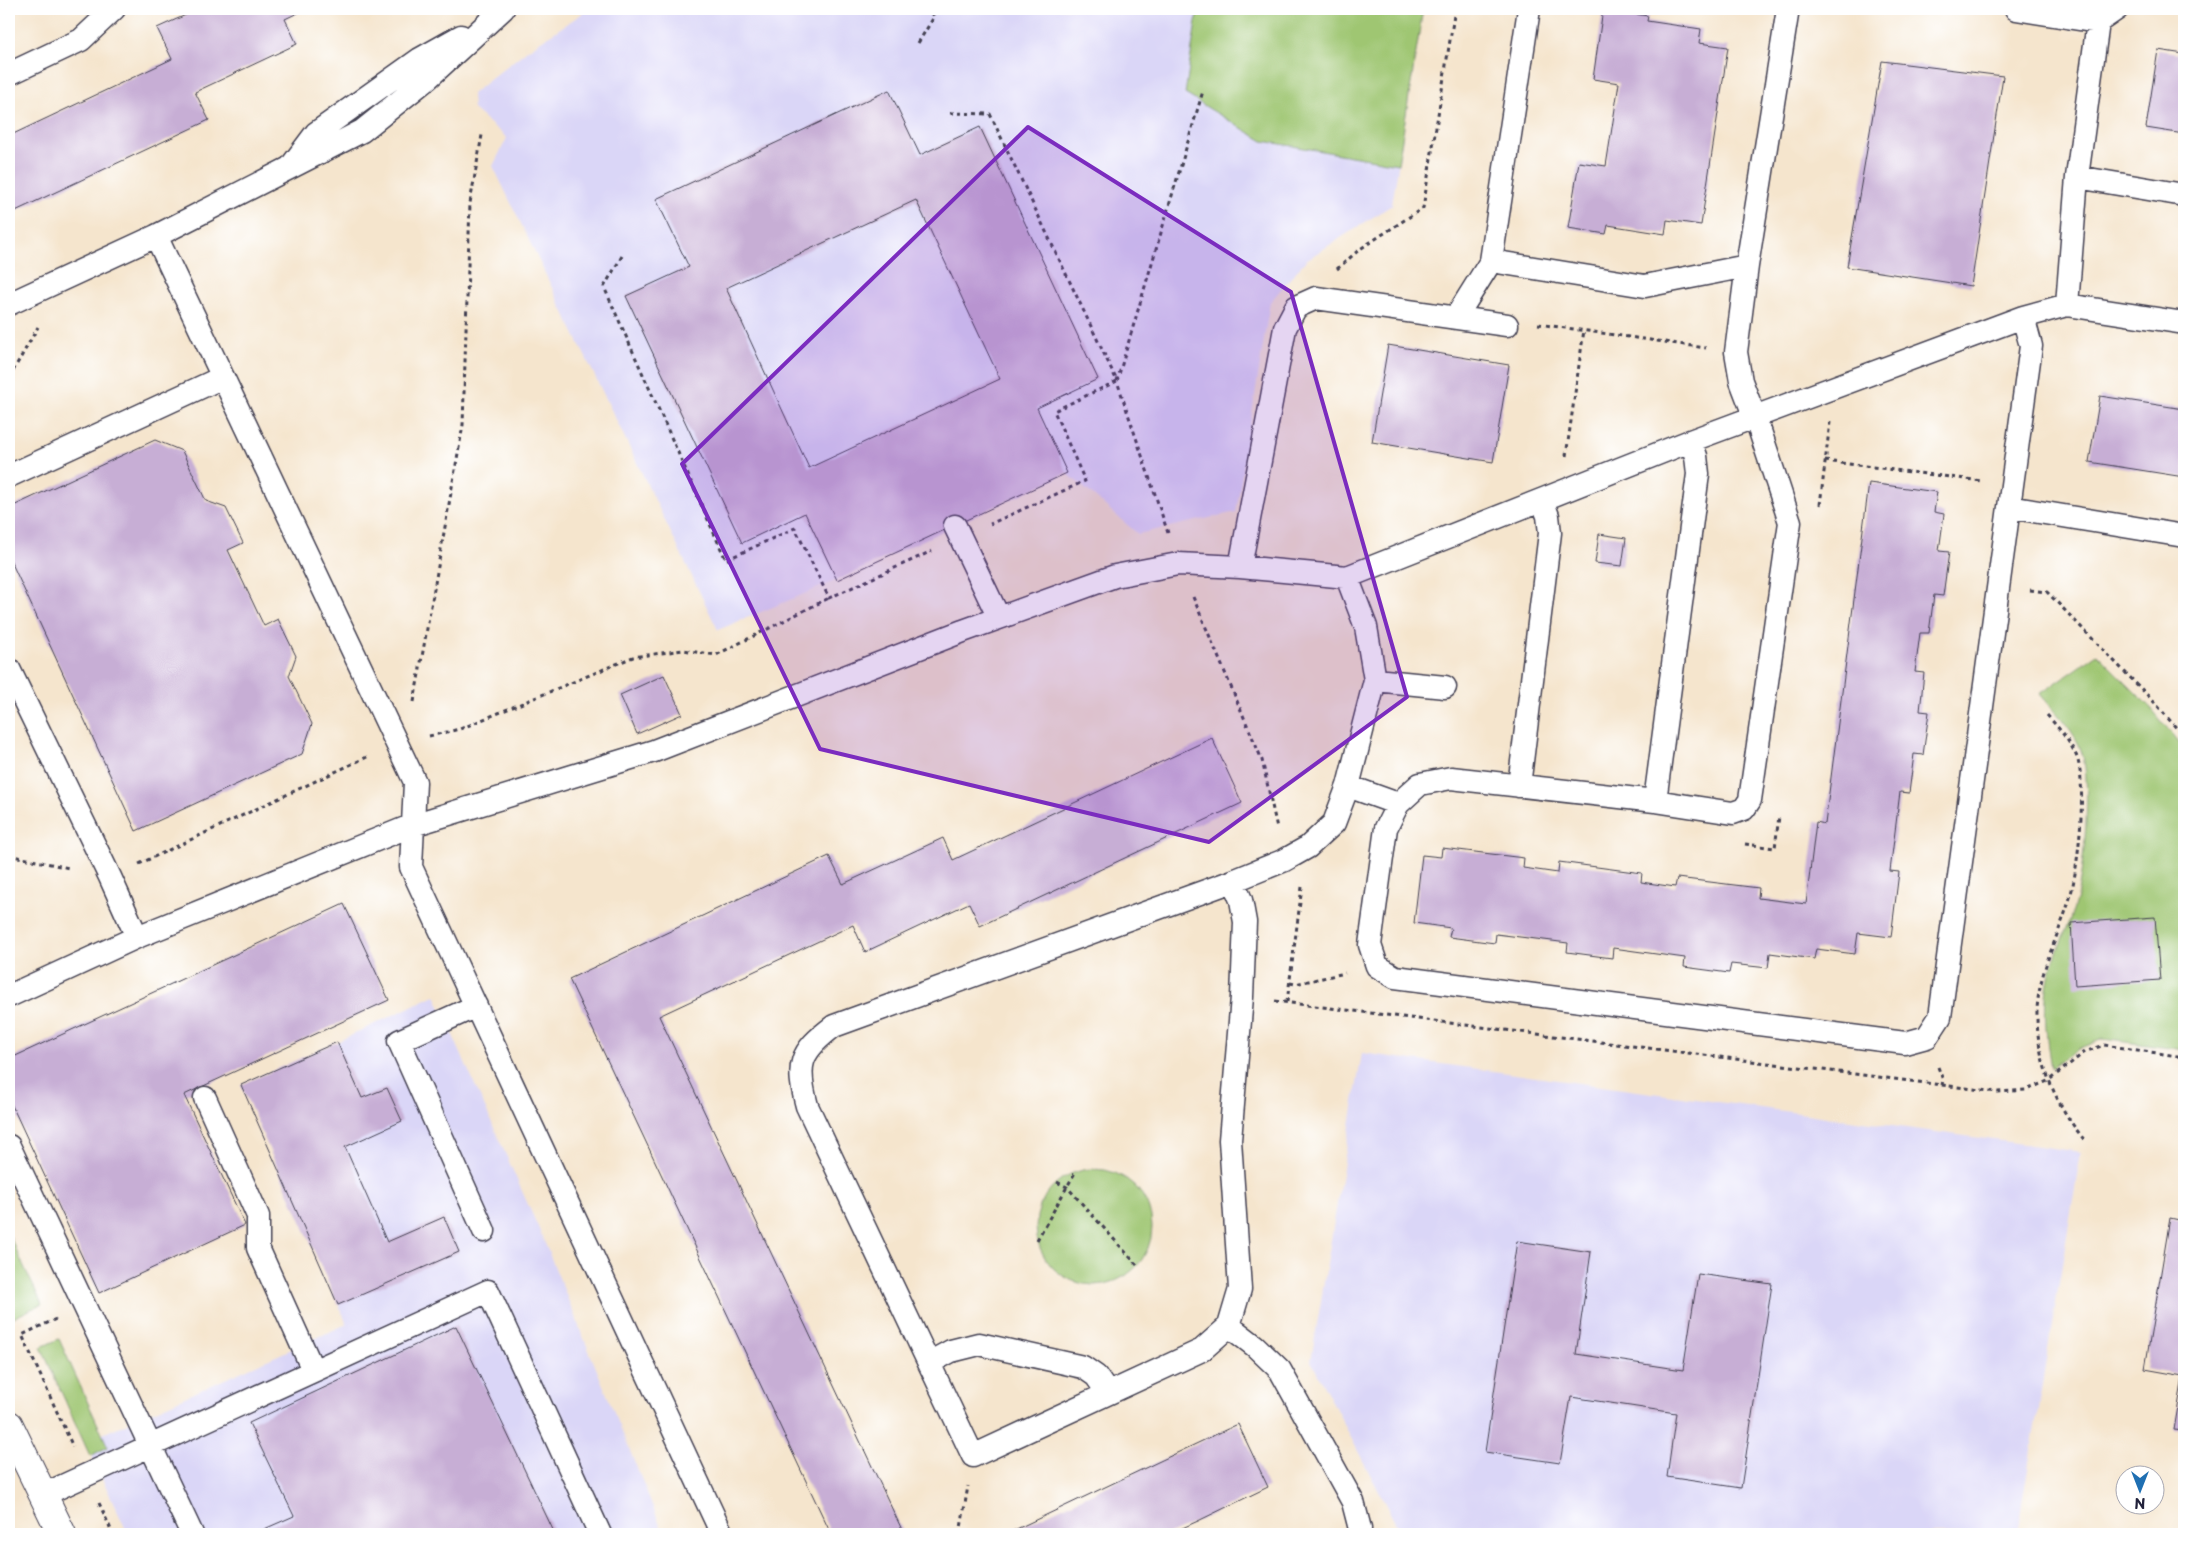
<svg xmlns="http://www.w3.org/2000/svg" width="2193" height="1543" font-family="'Playpen Sans',sans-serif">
  <rect width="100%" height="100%" fill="#fff"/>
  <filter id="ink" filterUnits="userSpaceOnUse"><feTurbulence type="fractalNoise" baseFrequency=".02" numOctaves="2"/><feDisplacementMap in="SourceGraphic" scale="10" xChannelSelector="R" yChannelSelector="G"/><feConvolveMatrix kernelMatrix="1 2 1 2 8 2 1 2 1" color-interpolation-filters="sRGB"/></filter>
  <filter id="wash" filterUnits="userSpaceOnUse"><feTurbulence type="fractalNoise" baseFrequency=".0096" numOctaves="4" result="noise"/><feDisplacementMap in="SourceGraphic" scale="20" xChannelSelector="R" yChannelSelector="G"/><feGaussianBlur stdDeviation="1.12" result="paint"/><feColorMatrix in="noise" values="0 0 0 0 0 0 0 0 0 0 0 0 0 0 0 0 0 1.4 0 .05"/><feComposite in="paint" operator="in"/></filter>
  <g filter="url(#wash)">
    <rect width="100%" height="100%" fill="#f5e5cd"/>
    <path fill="#dad6f7" d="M589 9H1423L1392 205 1306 260 1270 302 1236 512 1138 534 1067 473 837 580 718 630 493 166 507 138 473 109 472 94 526 51Z
      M435 995 542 1236 664 1534H128L85 1442 347 1324 241 1085 337 1042Z
      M1362 1053 2081 1152 2017 1534H1412L1400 1532 1311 1361Z"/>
    <path fill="#9fc672" stroke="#607456" d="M1198 9H1423L1398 164 1263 141 1185 94Z
      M2097 654 2151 708 2184 749V1050L2103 1039 2080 1048 2051 1068C2046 1037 2042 1004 2050 973 2057 948 2070 925 2076 901 2084 868 2092 785 2082 753 2076 731 2054 711 2040 694Z
      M1036 1227a58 58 0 1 1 116 0a58 58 0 1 1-116 0Z
      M9 1235 42 1304 9 1320Z
      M59 1339 108 1447 90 1456 41 1347Z"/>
    <g id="blocks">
      <path fill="#c7aed5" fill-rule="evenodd" d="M199 9H306L285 19 297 44 195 92 209 120 9 214V136L172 59 157 28Z
        M1603 9 1648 16 1647 21 1701 29 1699 43 1728 47 1701 225 1667 220 1665 234 1608 225 1606 234 1568 228 1579 162 1606 166 1619 83 1593 79Z
        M2158 50 2184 54V134L2146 128Z
        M1882 61 2003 76 1971 286 1847 267Z
        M889 90 920 155 980 127 1098 379 1037 408 1067 473 837 580 805 513 742 543 626 296 689 267 656 199ZM916 200 1000 379 809 468 726 288Z
        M1388 345 1509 365 1493 462 1372 442Z
        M2100 396 2184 409V477L2089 462Z
        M155 440 182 451 206 501 226 508 243 543 228 550 264 626 278 619 296 656 289 676 312 724 302 754 136 831 9 557V508Z
        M1869 483 1937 492 1934 512 1944 514 1939 551 1949 552 1943 596 1934 595 1929 633H1920L1915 672 1924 673 1920 711 1929 712 1923 755 1914 754 1909 793 1900 792 1890 871 1899 872 1891 937 1858 933 1855 954 1816 949 1814 959 1770 953 1768 968 1731 964 1729 973 1684 967 1685 958 1613 948 1612 958 1567 952 1568 943 1496 934 1495 943 1449 937 1451 928 1414 923 1422 855 1441 857 1442 848 1524 858 1523 868 1558 873 1559 862 1642 873 1641 882 1675 887 1677 878 1759 888 1758 898 1806 904 1816 822 1825 824Z
        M1599 534 1626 538 1622 566 1595 563Z
        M664 675 682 714 637 734 620 695Z
        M1212 738 1242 803 980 926 969 903 865 952 853 925 659 1016 904 1534H831L569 979 829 856 843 884 943 838 953 860Z
        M344 904 389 1000 184 1095 245 1225 99 1293 9 1099V1059Z
        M2155 917 2160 980 2075 986 2071 923Z
        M337 1042 362 1098 387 1088 402 1121 345 1147 387 1242 444 1217 459 1252 338 1305 241 1085Z
        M2170 1218 2184 1221V1376L2145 1369Z
        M1517 1241 1591 1252 1576 1354 1683 1370 1698 1274 1772 1284 1741 1488 1667 1477 1676 1413 1571 1397 1560 1463 1485 1452Z
        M456 1326 555 1534H253L294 1516 249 1423Z
        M2183 1377H2184V1431L2174 1430Z
        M1238 1424 1268 1487 1198 1521 1169 1534H1006Z"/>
    </g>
  </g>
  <g filter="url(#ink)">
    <use href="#blocks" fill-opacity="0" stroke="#423f51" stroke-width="1"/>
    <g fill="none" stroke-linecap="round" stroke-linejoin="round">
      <defs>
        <path id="service" d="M1788 9 1747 266 1736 352 1741 381 1760 431 1790 522 1750 800 1744 809 1733 813 1655 801 1451 778 1420 784 1398 804 1386 828 1370 945 1377 966 1395 977 1905 1043 1927 1037 1940 1017 2009 507
          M2016 9 2098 22
          M9 74 81 40 114 9
          M292 165 316 133 420 59 461 36
          M2077 177 2184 195
          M156 236 415 782 411 867 722 1534
          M1491 261 1529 9
          M9 304 156 236 362 131 427 79 503 9
          M2067 305 2077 177 2098 22 2117 9
          M1456 317 1491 261 1645 286 1747 266
          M2023 317 2031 346 2009 507 2184 536
          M9 476 223 377
          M955 526 999 618
          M1240 567 1285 328 1296 307 1316 298 1507 325
          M1347 577 1366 627 1375 680 1348 786 1334 823 1308 847 1285 860 1233 881 1241 900 1245 922 1242 997 1230 1140 1240 1289 1229 1326 1255 1346 1280 1370 1353 1502 1360 1529 1359 1534
          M9 669 110 877 137 937
          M1375 680 1445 687
          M1348 786 1398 804
          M1519 786 1550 533 1548 516 1542 500
          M1655 801 1698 474 1696 456 1690 441
          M9 996 137 937 413 825 654 751 963 631 1115 576 1178 564 1240 567 1347 577 1690 441 2023 317 2067 305 2184 323
          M476 1006 399 1041 484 1231
          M205 1098 258 1216V1248L313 1370
          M9 1146 192 1534
          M1229 1326 1202 1350 973 1456 807 1106C796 1065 799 1052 834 1026L1233 881
          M929 1363 951 1351 979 1344 1083 1367 1096 1376 1107 1392
          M43 1495 488 1291 600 1534"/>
        <path id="tertiary" d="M9 1425 62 1534"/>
      </defs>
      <use href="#service" stroke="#423f51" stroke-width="25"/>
      <use href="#tertiary" stroke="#423f51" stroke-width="30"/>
      <path stroke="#423f51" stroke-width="3" stroke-dasharray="4 4" stroke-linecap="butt" d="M918 43 934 17 931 9
        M950 113 990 114 1117 381 1054 411 1085 481 990 524
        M622 256 604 287 726 560 795 528 829 598 932 551
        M1337 269 1360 249 1423 208 1455 9
        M1538 324 1706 348
        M9 378 38 327
        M1566 456 1584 330
        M1825 461 1981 481
        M1820 505 1830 422
        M1168 533 1117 381 1203 91
        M2030 590 2047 592 2156 704 2184 737
        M1193 597 1262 760 1277 828
        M414 702 463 425 470 203 482 135
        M2047 715C2058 727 2069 740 2076 755 2088 781 2078 873 2069 901 2058 937 2039 971 2037 1010 2036 1060 2054 1103 2086 1142
        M429 736 460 729 633 657 683 650 716 655 829 598
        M1745 844 1775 848 1779 816
        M9 855 69 868
        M139 864 369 756
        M1290 983 1295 984 1345 973
        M1275 1001 1998 1092 2026 1090 2048 1081 2085 1052 2104 1045 2184 1057
        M1287 1002 1302 887
        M1938 1067 1943 1080 1942 1085
        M1057 1182 1067 1187 1138 1266
        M1037 1240 1076 1171
        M56 1319 22 1335 73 1447
        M99 1503 113 1534
        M960 1534 968 1486"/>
      <use href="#service" stroke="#fff" stroke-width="22"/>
      <use href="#tertiary" stroke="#fff" stroke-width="28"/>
    </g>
  </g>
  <path fill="#7b2cbf" fill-opacity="0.2" stroke="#7b2cbf" stroke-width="4" stroke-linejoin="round" d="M1028 127 1291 292 1407 697 1209 842 820 749 682 464Z"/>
  <rect width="2193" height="1543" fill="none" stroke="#fff" stroke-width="30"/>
  <g transform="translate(2140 1490) rotate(180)"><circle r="24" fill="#ffffff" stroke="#a7a7b1"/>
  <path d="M0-4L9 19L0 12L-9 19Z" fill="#1f6fb2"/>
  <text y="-8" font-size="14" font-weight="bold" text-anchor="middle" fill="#22223b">N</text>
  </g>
</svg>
